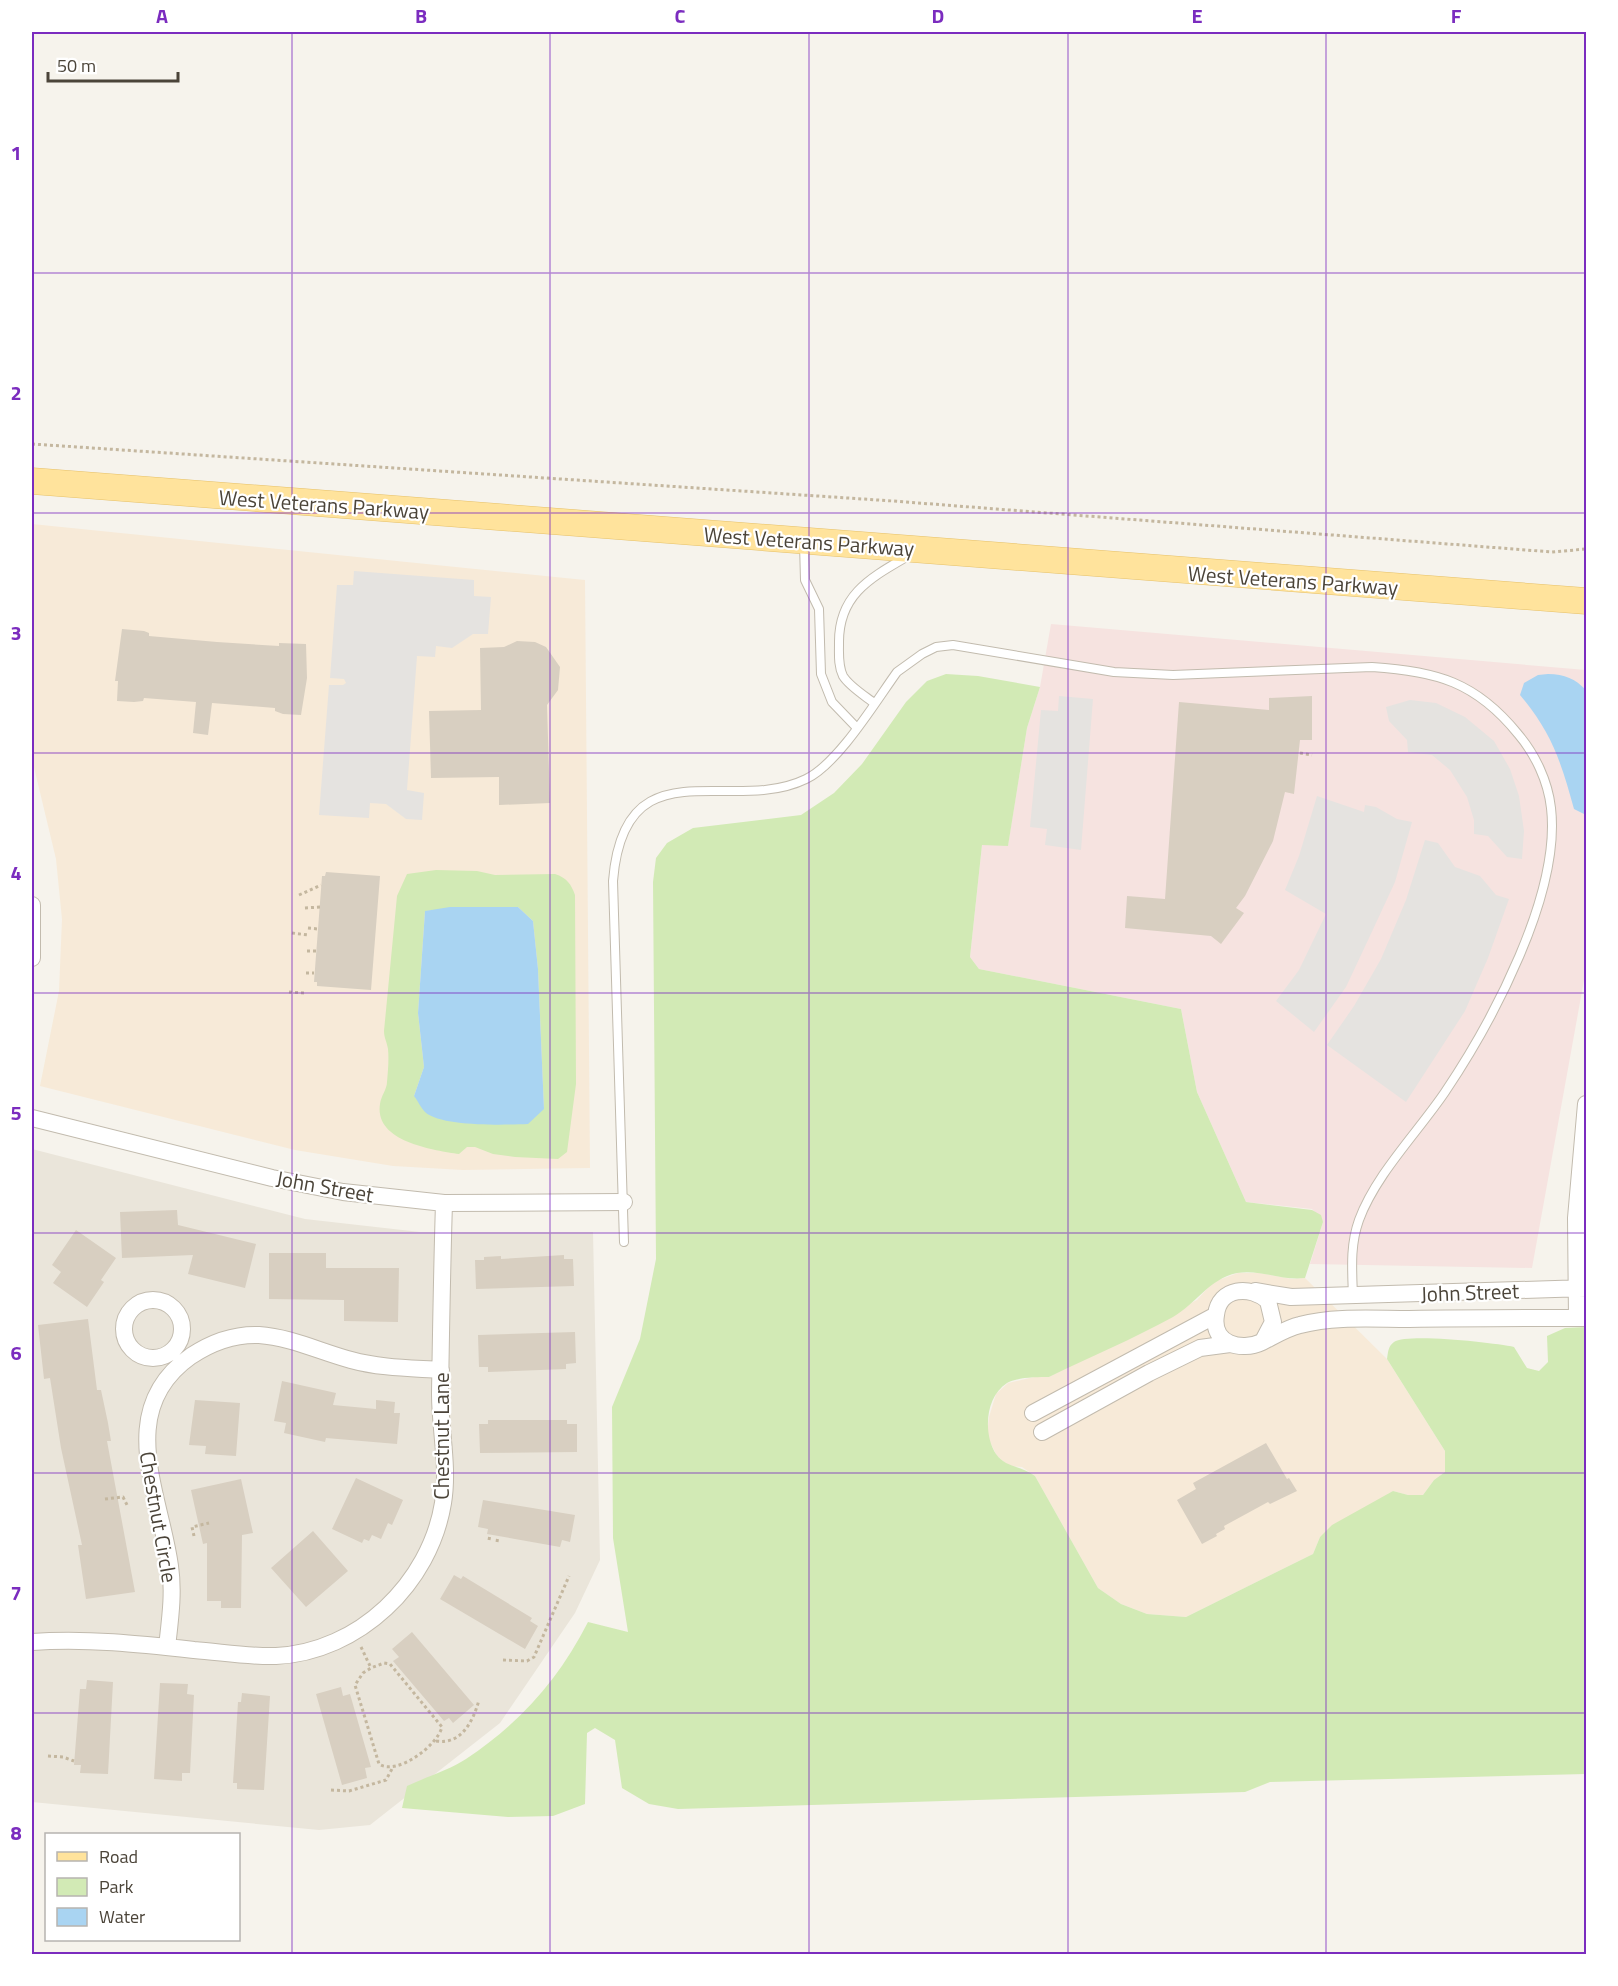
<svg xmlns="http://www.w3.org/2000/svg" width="1618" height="1986" font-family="'Titillium Web',sans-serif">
  <rect width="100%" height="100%" fill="#f6f3ec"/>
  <path fill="#eae5da" d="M32 1149 305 1219 420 1232H593L600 1560 575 1613 500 1723 370 1825 319 1830 32 1802Z"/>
  <path fill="#f7ead8" d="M32 524 585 580 590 1168 463 1170 393 1166 295 1150 40 1086 59 991 62 919 56 859 32 759Z
    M1238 1273H1259L1292 1279 1305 1278 1387 1359 1445 1451V1472L1434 1480 1423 1495H1408L1393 1491 1320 1537 1313 1554 1186 1617 1147 1614 1121 1604 1098 1588 1035 1476 1022 1467 1009 1466 997 1456 987 1436 989 1417 996 1394 1008 1383 1034 1377H1049L1197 1300 1213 1282Z"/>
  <path fill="#f6e3e0" d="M1051 624 1586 670V969L1532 1268 1310 1264 1323 1222 1312 1209 1246 1202 1197 1092 1181 1009 979 969 970 957 982 845H1008L1027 728 1040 687Z"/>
  <path fill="#d2eab5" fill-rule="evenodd" d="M946 674 978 676 1040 687 1027 728 1008 846 982 845 970 957 979 969 1181 1009 1197 1092 1246 1202 1312 1210 1321 1215 1323 1222 1305 1278C1282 1281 1260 1269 1237 1273 1209 1279 1197 1303 1173 1317 1133 1339 1090 1357 1049 1377 1037 1377 1018 1377 1007 1383 985 1397 983 1434 996 1454 1006 1468 1020 1465 1035 1476L1098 1588 1121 1604 1147 1614 1186 1617 1313 1554 1320 1537 1332 1525 1393 1491 1408 1495H1423L1434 1480 1445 1472V1451L1387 1359C1388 1353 1388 1346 1394 1342 1408 1333 1495 1343 1514 1347L1527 1368 1539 1371 1548 1362 1547 1336 1565 1328 1586 1327V1774L1270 1782 1245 1792 678 1809 649 1804 622 1788 615 1740 595 1728 587 1733 585 1804 553 1816 508 1817 402 1808 407 1786C426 1777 449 1770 466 1759 520 1723 559 1679 588 1622L628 1632 613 1538 612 1407 640 1339 656 1259 653 882 656 858 667 843 693 828 801 815 834 793 862 764 906 702 927 681Z
    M436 870 477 871 495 875 555 874C567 878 571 884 575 895L576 1084 567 1152 558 1159 515 1157 493 1154 475 1147H467L459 1154C434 1150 374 1142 380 1104 381 1096 387 1089 387 1082 388 1071 389 1059 388 1049 387 1042 384 1038 384 1031L397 896 407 874ZM518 907 533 921 538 969 544 1109 414 1096 424 1067 418 1013 425 911Z"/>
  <path fill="#e5e3e0" d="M354 571 474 580V596L491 597 488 634H473L452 648 436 646 435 657 417 656 407 790 424 793 422 820 406 819 386 804 370 803 369 818 319 815 329 685H343L346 683 344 679 330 678 337 585H353Z
    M1059 696 1093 699 1081 850 1045 845 1047 829 1030 827 1041 710 1058 711Z
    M1410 700 1436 703 1465 717 1494 741 1510 769 1519 796 1524 831 1522 859 1507 857 1488 836 1474 834V820L1467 797 1450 770 1432 755 1408 752 1407 740 1389 721 1386 707Z
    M1317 796 1364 812 1365 805 1376 807 1397 819 1412 822 1395 882 1369 938 1346 987 1314 1032 1276 1001 1299 970 1326 914 1285 890 1299 856Z
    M1425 840 1438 843 1455 867 1480 876 1496 895 1509 899 1488 958 1465 1011 1406 1102 1327 1045 1354 1006 1381 959 1406 900Z"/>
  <path fill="#a9d4f2" d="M1548 674C1565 674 1575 679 1586 690V815L1574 809C1561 762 1552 733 1520 695L1524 683 1538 675Z
    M450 907H518L533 921 538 969 544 1109 528 1124C506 1125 441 1127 425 1112 421 1108 418 1101 414 1096L424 1067 418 1013 425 911Z"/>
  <path fill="#d8cfc1" d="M122 629 144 631 149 633V636L217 642 279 646V643L306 644 307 678 301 715 283 714 275 711V708L212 703 208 735 193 733 196 702 144 698 143 701 134 702 117 701 118 681H115Z
    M517 641 535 642 546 647 560 667 558 690 547 705 550 803 499 805V777L431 778 429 711 481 710 480 648 504 647Z
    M1312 696V740H1300L1294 794 1285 792 1273 841 1245 896 1236 908 1244 913 1221 944 1211 936 1125 928 1127 896 1165 899 1179 702 1269 710V698Z
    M326 872 380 876 371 990 317 986V982H314L322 876H325Z
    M177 1210 178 1225 256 1244 245 1288 188 1274 193 1255 122 1258 120 1212Z
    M76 1230 116 1258 101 1280 104 1282 87 1307 53 1283 61 1272 52 1265Z
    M269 1253H326V1268H399L398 1322 344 1321V1300L269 1299Z
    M564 1255V1259H573L574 1286 476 1289 475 1260H484V1257L501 1256V1259Z
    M88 1319 97 1390H101L108 1423 111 1441H107L135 1592 86 1599 78 1545H82L61 1448 50 1378 44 1379 38 1325Z
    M575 1332 576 1363 566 1364V1369L488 1372V1367H479L478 1335Z
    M282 1381 336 1393 333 1405 376 1409V1400L395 1402 394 1413H400L397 1444 326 1438 325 1442 284 1433 286 1423 274 1421Z
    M195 1400 240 1403 236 1456 205 1454 206 1446 189 1445Z
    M488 1420H567V1424H577V1452L480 1453 479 1424H488Z
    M1266 1443 1287 1479 1289 1478 1297 1491 1270 1504 1268 1502 1224 1526 1225 1529 1216 1534 1217 1536 1202 1544 1177 1500 1196 1489 1193 1483Z
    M356 1478 403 1500 392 1525 388 1523 381 1539 372 1535 369 1541 364 1539 362 1543 332 1529Z
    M241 1479 253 1533 242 1535 241 1608H221V1601H207V1543L203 1544 191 1490Z
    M483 1500 575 1515 570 1542 562 1540 560 1547 487 1534 488 1529 478 1527Z
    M313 1531 348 1571 306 1607 271 1568Z
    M454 1575 461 1579 463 1576 532 1618 530 1621 538 1626 525 1649 440 1599Z
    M412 1632 474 1705 453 1723 449 1718 444 1721 393 1661 399 1657 392 1649Z
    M87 1680 113 1682 108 1774 80 1773 81 1765H74L80 1689H86Z
    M160 1683 188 1684 187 1694 194 1695 190 1773H182V1781L154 1779Z
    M341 1687 343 1696 350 1694 371 1767 365 1768 367 1778 342 1785 316 1694Z
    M242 1693 270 1696 264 1790 237 1789V1783H233L238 1702H241Z"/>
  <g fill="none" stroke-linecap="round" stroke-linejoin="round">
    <defs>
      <path id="service" d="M804 544 805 580 819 609 821 674 832 702 857 728
        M874 703C865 696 849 686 843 676 838 666 839 654 839 644 838 595 870 578 908 556
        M624 1242 613 881C624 742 731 816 806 779 838 764 876 701 897 672L922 654 936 647 953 645 1114 672 1173 675 1372 667C1436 671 1476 682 1518 734 1535 754 1548 781 1551 808 1561 894 1492 1022 1445 1092 1418 1132 1376 1174 1359 1220 1350 1245 1352 1269 1353 1296"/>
      <path id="minor" d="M32 905V958
        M32 1118 272 1178 343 1192 444 1203 624 1202
        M1255 1291 1291 1297 1586 1288
        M124 1329a29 29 0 1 1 58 0a29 29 0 1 1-58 0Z
        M1577 1318 1576 1218 1586 1104
        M1263 1341 1273 1322 1268 1301C1251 1285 1219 1287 1216 1315 1211 1344 1241 1352 1262 1342 1274 1336 1287 1328 1300 1325 1334 1316 1373 1319 1409 1319 1468 1318 1527 1318 1586 1318
        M1033 1413 1216 1315
        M1042 1432 1149 1373 1200 1348 1230 1344
        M32 1642C86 1638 140 1644 194 1650 221 1652 249 1657 276 1656 359 1652 430 1583 443 1503 449 1467 440 1430 440 1394 441 1330 442 1267 444 1203
        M167 1647C170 1620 174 1593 170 1566 160 1493 114 1410 191 1356 212 1342 234 1334 259 1335 290 1337 321 1352 351 1360 380 1368 411 1368 441 1370"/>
      <path id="primary" d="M32 481 1586 601"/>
    </defs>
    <use href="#service" stroke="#c2bbae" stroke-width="10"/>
    <use href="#minor" stroke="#c2bbae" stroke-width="18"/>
    <use href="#primary" stroke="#e6c16a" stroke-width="27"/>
    <path stroke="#c4b79f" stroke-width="3" stroke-dasharray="3 3" stroke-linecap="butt" d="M32 444 893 501 1552 552 1586 549
      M1300 753 1312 755
      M299 895 321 885
      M305 908 320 907
      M308 928 318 929
      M292 933 308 935
      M307 951H316
      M306 973H314
      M289 992 305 993
      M105 1499 123 1497 128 1507
      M194 1536 192 1527 209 1523
      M489 1540 490 1535
      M497 1542 498 1536
      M361 1647 371 1668 363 1673 355 1685 379 1764C397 1776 437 1746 442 1727L390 1664 384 1663 371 1668
      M503 1660 527 1661 534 1657 569 1576
      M436 1741C461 1745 473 1722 479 1700
      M48 1756 63 1757 74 1761
      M331 1790 349 1791 386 1780 393 1767"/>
    <use href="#service" stroke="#fff" stroke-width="8"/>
    <use href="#minor" stroke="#fff" stroke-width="16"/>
    <use href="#primary" stroke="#ffe39c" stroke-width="26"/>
  </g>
  <path fill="none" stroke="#7b2cbf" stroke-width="1.5" stroke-opacity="0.55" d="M292 32V1954M550 32V1954M809 32V1954M1068 32V1954M1326 32V1954M32 273H1586M32 513H1586M32 753H1586M32 993H1586M32 1233H1586M32 1473H1586M32 1713H1586"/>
  <g text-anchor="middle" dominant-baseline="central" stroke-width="4.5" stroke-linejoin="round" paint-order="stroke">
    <g font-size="21" fill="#4b4439" stroke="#fff">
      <text transform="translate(324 504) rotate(4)">West Veterans Parkway</text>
      <text transform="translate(809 541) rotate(4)">West Veterans Parkway</text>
      <text transform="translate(1293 580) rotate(4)">West Veterans Parkway</text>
      <text transform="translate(325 1186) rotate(10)">John Street</text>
      <text transform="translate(1470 1292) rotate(-2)">John Street</text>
      <text transform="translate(441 1436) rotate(-90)">Chestnut Lane</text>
      <text transform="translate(159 1517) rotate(80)">Chestnut Circle</text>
    </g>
  </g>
  <rect width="1618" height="1986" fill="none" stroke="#ffffff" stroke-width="66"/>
  <rect x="45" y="1833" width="195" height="108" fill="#ffffff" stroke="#b7b4b0" stroke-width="1.5"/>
  <rect x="57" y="1852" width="30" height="9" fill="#ffe39c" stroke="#b7b4b0" stroke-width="1.5"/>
  <text x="99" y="1863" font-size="18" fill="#4b4439">Road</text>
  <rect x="57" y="1878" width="30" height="18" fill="#d2eab5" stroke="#b7b4b0" stroke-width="1.5"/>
  <text x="99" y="1893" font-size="18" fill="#4b4439">Park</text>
  <rect x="57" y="1908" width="30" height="18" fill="#a9d4f2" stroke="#b7b4b0" stroke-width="1.5"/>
  <text x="99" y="1923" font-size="18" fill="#4b4439">Water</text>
  <path d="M48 72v9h130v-9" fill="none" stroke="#4b4439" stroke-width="3"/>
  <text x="57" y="72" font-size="18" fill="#4b4439" stroke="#ffffff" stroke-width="4.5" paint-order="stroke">50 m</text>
  <rect x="33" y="33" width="1552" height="1920" fill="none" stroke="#7b2cbf" stroke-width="2"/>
  <g font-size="20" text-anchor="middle" font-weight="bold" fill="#7b2cbf">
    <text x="162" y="23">A</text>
    <text x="421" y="23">B</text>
    <text x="680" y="23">C</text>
    <text x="938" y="23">D</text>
    <text x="1197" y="23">E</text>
    <text x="1456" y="23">F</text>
    <text x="16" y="160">1</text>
    <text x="16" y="400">2</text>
    <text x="16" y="640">3</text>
    <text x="16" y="880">4</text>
    <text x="16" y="1120">5</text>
    <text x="16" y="1360">6</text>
    <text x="16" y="1600">7</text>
    <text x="16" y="1840">8</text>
  </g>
</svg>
